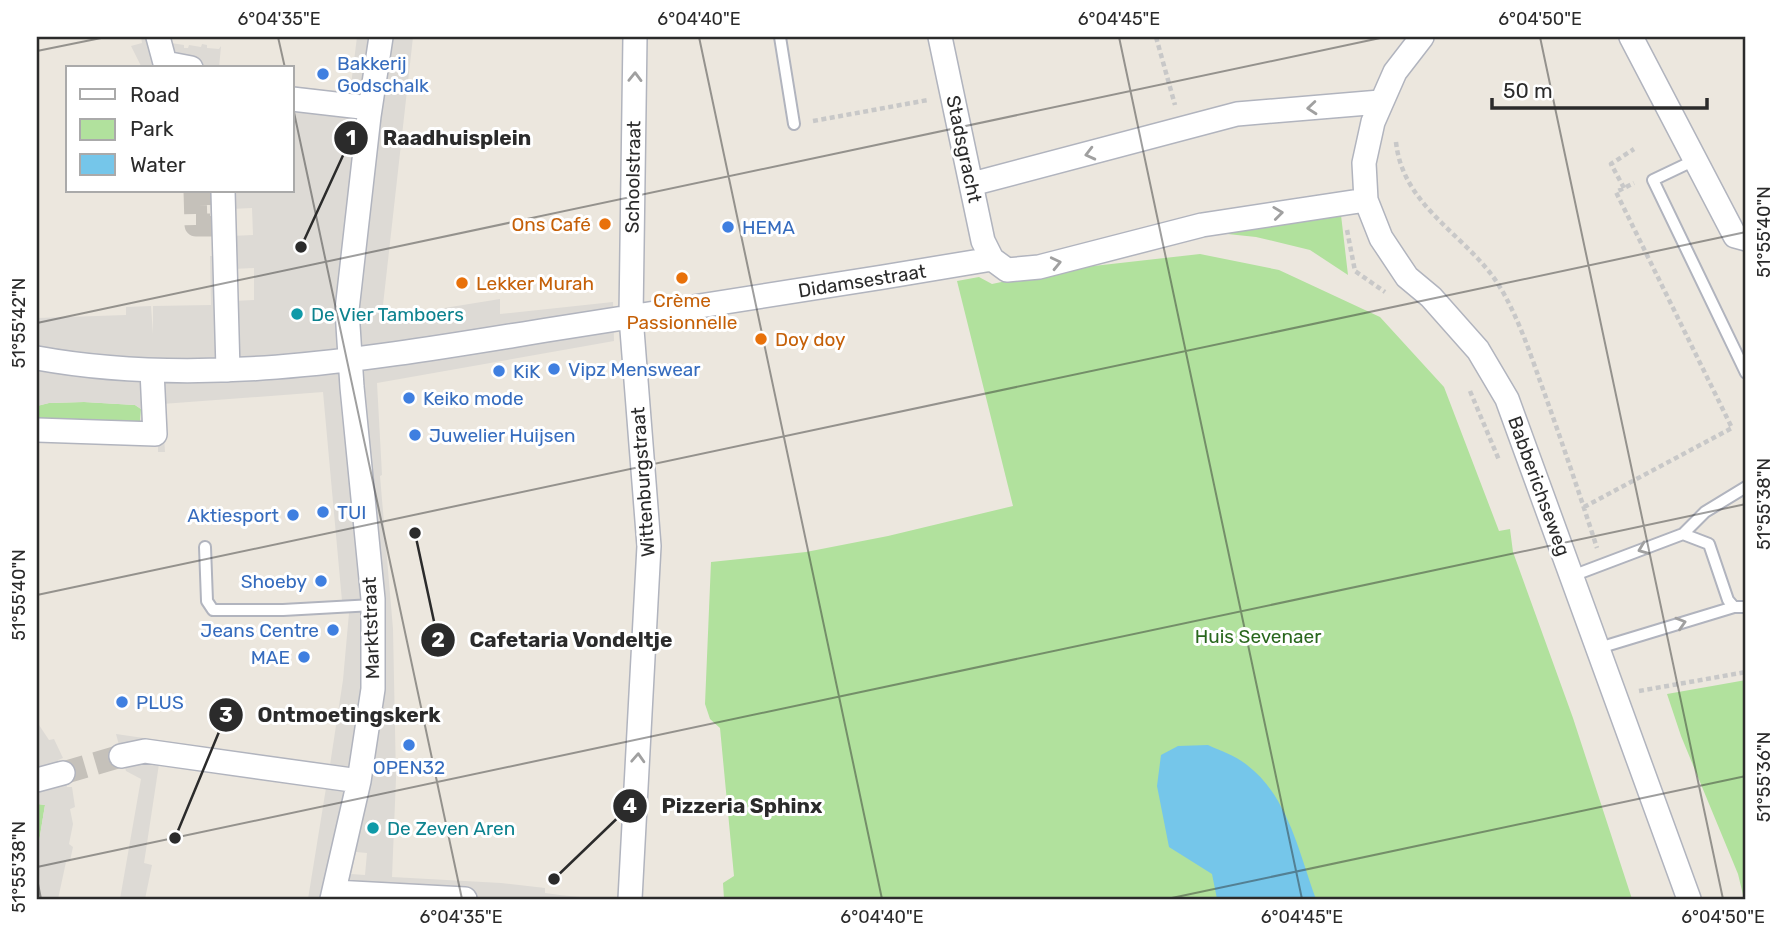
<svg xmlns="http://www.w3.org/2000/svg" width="1783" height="936" font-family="Rubik,sans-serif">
  <rect width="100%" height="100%" fill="#ece7de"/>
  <path fill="#b1e19d" d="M1341 215 1348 275 1310 250 1256 237 1218 233Z
    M1200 254 1279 270 1380 317 1444 387 1499 531 1510 529 1513 552 1573 718 1632 899H724L723 883 734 876 720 728 710 719 705 704 711 562 806 552 888 536 1013 506 957 281 979 277 992 284 1058 270Z
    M84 402 135 405 141 409 140 421 134 423 37 422V406L49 403Z
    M1746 680V899H1744L1738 874 1681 736 1667 694Z
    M38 804 45 805 37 854V810Z"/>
  <path fill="#dddad5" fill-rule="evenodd" d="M141 37H166L171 38V43L184 45V48H188L189 45 201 47 202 44 207 45V48L219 49 221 46 219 68H142L131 46 142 43Z
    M357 37H413L383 305 395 316 500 299V314L613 302 614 341 377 383 382 475 380 476 393 629 396 778 392 877 501 883 545 888V893L560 895 601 899H308L326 788 159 764 144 863 152 865 145 899H120L141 779 126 771 116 734 330 765 343 680 349 613H346L342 601 323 392 162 404 165 452H158V443L134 423 140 421 142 415 141 409 135 405 84 402 49 403 37 406V318L126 315V307L151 306 153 334V306L211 305 210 256H213L209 191H292V86L350 93ZM252 208 253 235 231 236V209ZM254 268V300L233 301 232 269ZM356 852 367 853 365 875 351 874Z
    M37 722 49 740 54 739 63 758 58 760 67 787H72L75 807 70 809 73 824 69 844 73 847 70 861 66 862 58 899H37V854L45 805 37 804Z"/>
  <path fill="#75c6ea" d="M1208 745C1221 751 1236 756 1247 765 1288 796 1299 853 1316 899H1217L1212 874 1169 847 1157 786 1161 755 1178 746Z"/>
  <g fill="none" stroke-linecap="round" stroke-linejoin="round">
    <path stroke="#c5c1ba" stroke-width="23" stroke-dasharray="23 11" stroke-linecap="butt" d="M195 191 196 225H210L209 191
      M63 773 121 756"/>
    <defs>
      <path id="lane" d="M780 37 794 124
        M1695 160 1653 180 1746 373
        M1683 534 1709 544 1728 600 1734 607H1746
        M205 547 207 601 213 610H283L373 605
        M1572 576 1683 534 1705 512 1746 487
        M1599 648 1734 607"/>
      <path id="street" d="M158 37 165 63 191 68
        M940 37 983 241 992 259 1007 270 1039 267 1202 225 1366 200
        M1422 37 1395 72 1373 122 1364 163 1366 200 1381 238 1407 277 1431 297 1478 350 1507 399 1689 899
        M1631 37 1735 236 1746 239
        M292 99 370 108
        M972 184 1237 114 1380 102
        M223 191 228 370
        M37 358C207 389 379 357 547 330 696 307 844 284 992 259
        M37 430 155 434 152 371
        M121 756 145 751 359 781
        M37 780 63 773
        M334 892 465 899
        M332 899 359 781 373 689V599L352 387 347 310 369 116 381 37
        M630 899 649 546 631 317 635 37"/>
    </defs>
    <use href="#lane" stroke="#b1b4be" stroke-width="14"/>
    <use href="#street" stroke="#b1b4be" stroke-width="26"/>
    <path stroke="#c8c8c8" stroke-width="4.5" stroke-dasharray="5 3.5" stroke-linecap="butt" d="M1156 37 1175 105
      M813 121 928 100
      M1396 142C1402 202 1458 231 1491 274 1513 303 1528 347 1540 381 1560 436 1579 492 1597 548
      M1624 188 1611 164 1634 149
      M1347 230 1355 271 1385 292
      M1470 391 1499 460
      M1584 507 1732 428 1616 192 1634 183
      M1639 691 1746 672"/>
    <use href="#lane" stroke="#fff" stroke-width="10"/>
    <use href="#street" stroke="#fff" stroke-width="23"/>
  </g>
  <defs><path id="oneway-chevron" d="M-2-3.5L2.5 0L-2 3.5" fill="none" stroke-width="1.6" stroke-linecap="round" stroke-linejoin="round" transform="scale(1.75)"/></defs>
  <g stroke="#a0a0a0">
    <use href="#oneway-chevron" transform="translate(635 77) rotate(-89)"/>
    <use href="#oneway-chevron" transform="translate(1312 108) rotate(175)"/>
    <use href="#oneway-chevron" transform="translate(1090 154) rotate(166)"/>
    <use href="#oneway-chevron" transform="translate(1278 213) rotate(-7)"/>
    <use href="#oneway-chevron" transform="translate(1056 263) rotate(-13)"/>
    <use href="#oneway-chevron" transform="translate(1643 549) rotate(159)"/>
    <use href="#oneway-chevron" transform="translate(1681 623) rotate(-17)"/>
    <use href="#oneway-chevron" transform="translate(638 758) rotate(-87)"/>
  </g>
  <path fill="none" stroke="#2b2b2b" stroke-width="2" stroke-opacity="0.45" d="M278 37 285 68M699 37 882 899M1119 37 1302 899M1540 37 1723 899M37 51 106 37M292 103 462 899M37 323 1385 37M37 595 1746 232M37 867 1746 504M37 879 41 899M1167 899 1746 776"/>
  <g fill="#3f7fe0" stroke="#fff" stroke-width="2.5">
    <circle cx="323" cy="74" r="7"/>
    <circle cx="728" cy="227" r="7"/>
    <circle cx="554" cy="369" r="7"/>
    <circle cx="499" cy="371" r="7"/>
    <circle cx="409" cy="398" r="7"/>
    <circle cx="415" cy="435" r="7"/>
    <circle cx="323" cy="512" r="7"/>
    <circle cx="293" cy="515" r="7"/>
    <circle cx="321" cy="581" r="7"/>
    <circle cx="333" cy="630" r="7"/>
    <circle cx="304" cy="657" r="7"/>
    <circle cx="122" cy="702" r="7"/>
    <circle cx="409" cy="745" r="7"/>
  </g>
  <g fill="#e8710a" stroke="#fff" stroke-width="2.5">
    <circle cx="605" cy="224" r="7"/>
    <circle cx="682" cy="278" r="7"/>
    <circle cx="462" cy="283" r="7"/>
    <circle cx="761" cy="339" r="7"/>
  </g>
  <g fill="#0f9aa8" stroke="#fff" stroke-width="2.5">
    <circle cx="297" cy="314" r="7"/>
    <circle cx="373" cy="828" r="7"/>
  </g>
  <g text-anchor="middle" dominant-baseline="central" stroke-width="6" stroke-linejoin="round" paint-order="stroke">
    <g font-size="19" fill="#366cbe" stroke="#fff" text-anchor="start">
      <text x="337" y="63">Bakkerij<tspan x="337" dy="22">Godschalk</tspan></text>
      <text x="742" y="227">HEMA</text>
      <text x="568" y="369">Vipz Menswear</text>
      <text x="513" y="371">KiK</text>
      <text x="423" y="398">Keiko mode</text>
      <text x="429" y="435">Juwelier Huijsen</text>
      <text x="337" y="512">TUI</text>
      <text x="279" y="515" text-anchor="end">Aktiesport</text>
      <text x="307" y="581" text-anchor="end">Shoeby</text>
      <text x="319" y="630" text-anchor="end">Jeans Centre</text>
      <text x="290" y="657" text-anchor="end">MAE</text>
      <text x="136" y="702">PLUS</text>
      <text x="409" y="767" text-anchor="middle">OPEN32</text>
    </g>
    <g font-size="19" fill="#2b2b2b" stroke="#fff">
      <text transform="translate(964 149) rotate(78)">Stadsgracht</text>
      <text transform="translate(633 177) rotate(-89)">Schoolstraat</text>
      <text transform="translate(862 281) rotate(-9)">Didamsestraat</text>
      <text transform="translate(643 482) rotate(-94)">Wittenburgstraat</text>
      <text transform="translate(1539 486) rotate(70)">Babberichseweg</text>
      <text transform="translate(371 628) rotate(-92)">Marktstraat</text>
    </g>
    <g font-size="19" fill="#c56008" stroke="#fff" text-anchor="start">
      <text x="591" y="224" text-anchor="end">Ons Café</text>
      <text x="476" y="283">Lekker Murah</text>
      <text x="682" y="300" text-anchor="middle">Crème<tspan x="682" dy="22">Passionnelle</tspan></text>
      <text x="775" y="339">Doy doy</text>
    </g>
    <g font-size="19" fill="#0d838f" stroke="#fff" text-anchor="start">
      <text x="311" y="314">De Vier Tamboers</text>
      <text x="387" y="828">De Zeven Aren</text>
    </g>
    <g font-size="19" fill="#29671d" stroke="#fff">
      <text x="1258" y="636">Huis Sevenaer</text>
    </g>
  </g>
  <path fill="none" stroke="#2b2b2b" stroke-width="2.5" d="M301 247L351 138M415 533L438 640M175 838L226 715M554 879L630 806"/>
  <g fill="#2b2b2b" stroke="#fff" stroke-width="2.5">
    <circle cx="301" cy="247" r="7"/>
    <circle cx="415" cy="533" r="7"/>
    <circle cx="175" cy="838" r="7"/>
    <circle cx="554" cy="879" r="7"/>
    <circle cx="351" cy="138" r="18"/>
    <circle cx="438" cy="640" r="18"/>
    <circle cx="226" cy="715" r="18"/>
    <circle cx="630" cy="806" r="18"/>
  </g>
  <g font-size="21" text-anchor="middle" font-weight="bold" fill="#fff">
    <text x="351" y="145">1</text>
    <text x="438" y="647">2</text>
    <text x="226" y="722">3</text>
    <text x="630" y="813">4</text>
  </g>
  <g font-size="21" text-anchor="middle" font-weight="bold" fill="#2b2b2b" stroke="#fff" stroke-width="6" stroke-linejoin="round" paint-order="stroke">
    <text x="457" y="145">Raadhuisplein</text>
    <text x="571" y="647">Cafetaria Vondeltje</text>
    <text x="349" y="722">Ontmoetingskerk</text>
    <text x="742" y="813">Pizzeria Sphinx</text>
  </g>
  <rect width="1783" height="936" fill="none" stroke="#ffffff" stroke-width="77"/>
  <rect x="66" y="66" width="228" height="126" fill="#ffffff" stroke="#aaaaaa" stroke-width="2"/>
  <rect x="80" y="89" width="35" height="10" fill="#ffffff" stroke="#aaaaaa" stroke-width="2"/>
  <text x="130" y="102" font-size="21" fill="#2b2b2b">Road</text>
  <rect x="80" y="119" width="35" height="21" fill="#b1e19d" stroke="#aaaaaa" stroke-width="2"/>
  <text x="130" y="136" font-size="21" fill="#2b2b2b">Park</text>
  <rect x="80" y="154" width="35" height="21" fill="#75c6ea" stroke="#aaaaaa" stroke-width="2"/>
  <text x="130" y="172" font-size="21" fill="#2b2b2b">Water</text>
  <path d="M1492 98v10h215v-10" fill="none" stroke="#2b2b2b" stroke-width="3.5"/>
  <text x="1503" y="98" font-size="21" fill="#2b2b2b" stroke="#ffffff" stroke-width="5" paint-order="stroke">50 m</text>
  <rect x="38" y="38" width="1706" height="860" fill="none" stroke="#2b2b2b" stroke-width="2.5"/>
  <g font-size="18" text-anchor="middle" fill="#2b2b2b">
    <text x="279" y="25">6°04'35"E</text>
    <text x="699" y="25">6°04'40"E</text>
    <text x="1119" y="25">6°04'45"E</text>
    <text x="1540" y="25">6°04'50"E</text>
    <text transform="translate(1764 232) rotate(-90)" y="6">51°55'40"N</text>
    <text transform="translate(19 323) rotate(-90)" y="6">51°55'42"N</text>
    <text transform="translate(1764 504) rotate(-90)" y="6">51°55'38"N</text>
    <text transform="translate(19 595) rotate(-90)" y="6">51°55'40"N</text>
    <text transform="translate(1764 777) rotate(-90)" y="6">51°55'36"N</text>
    <text transform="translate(19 867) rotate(-90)" y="6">51°55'38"N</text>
    <text x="461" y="923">6°04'35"E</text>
    <text x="882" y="923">6°04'40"E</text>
    <text x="1302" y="923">6°04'45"E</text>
    <text x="1723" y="923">6°04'50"E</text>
  </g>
</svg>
